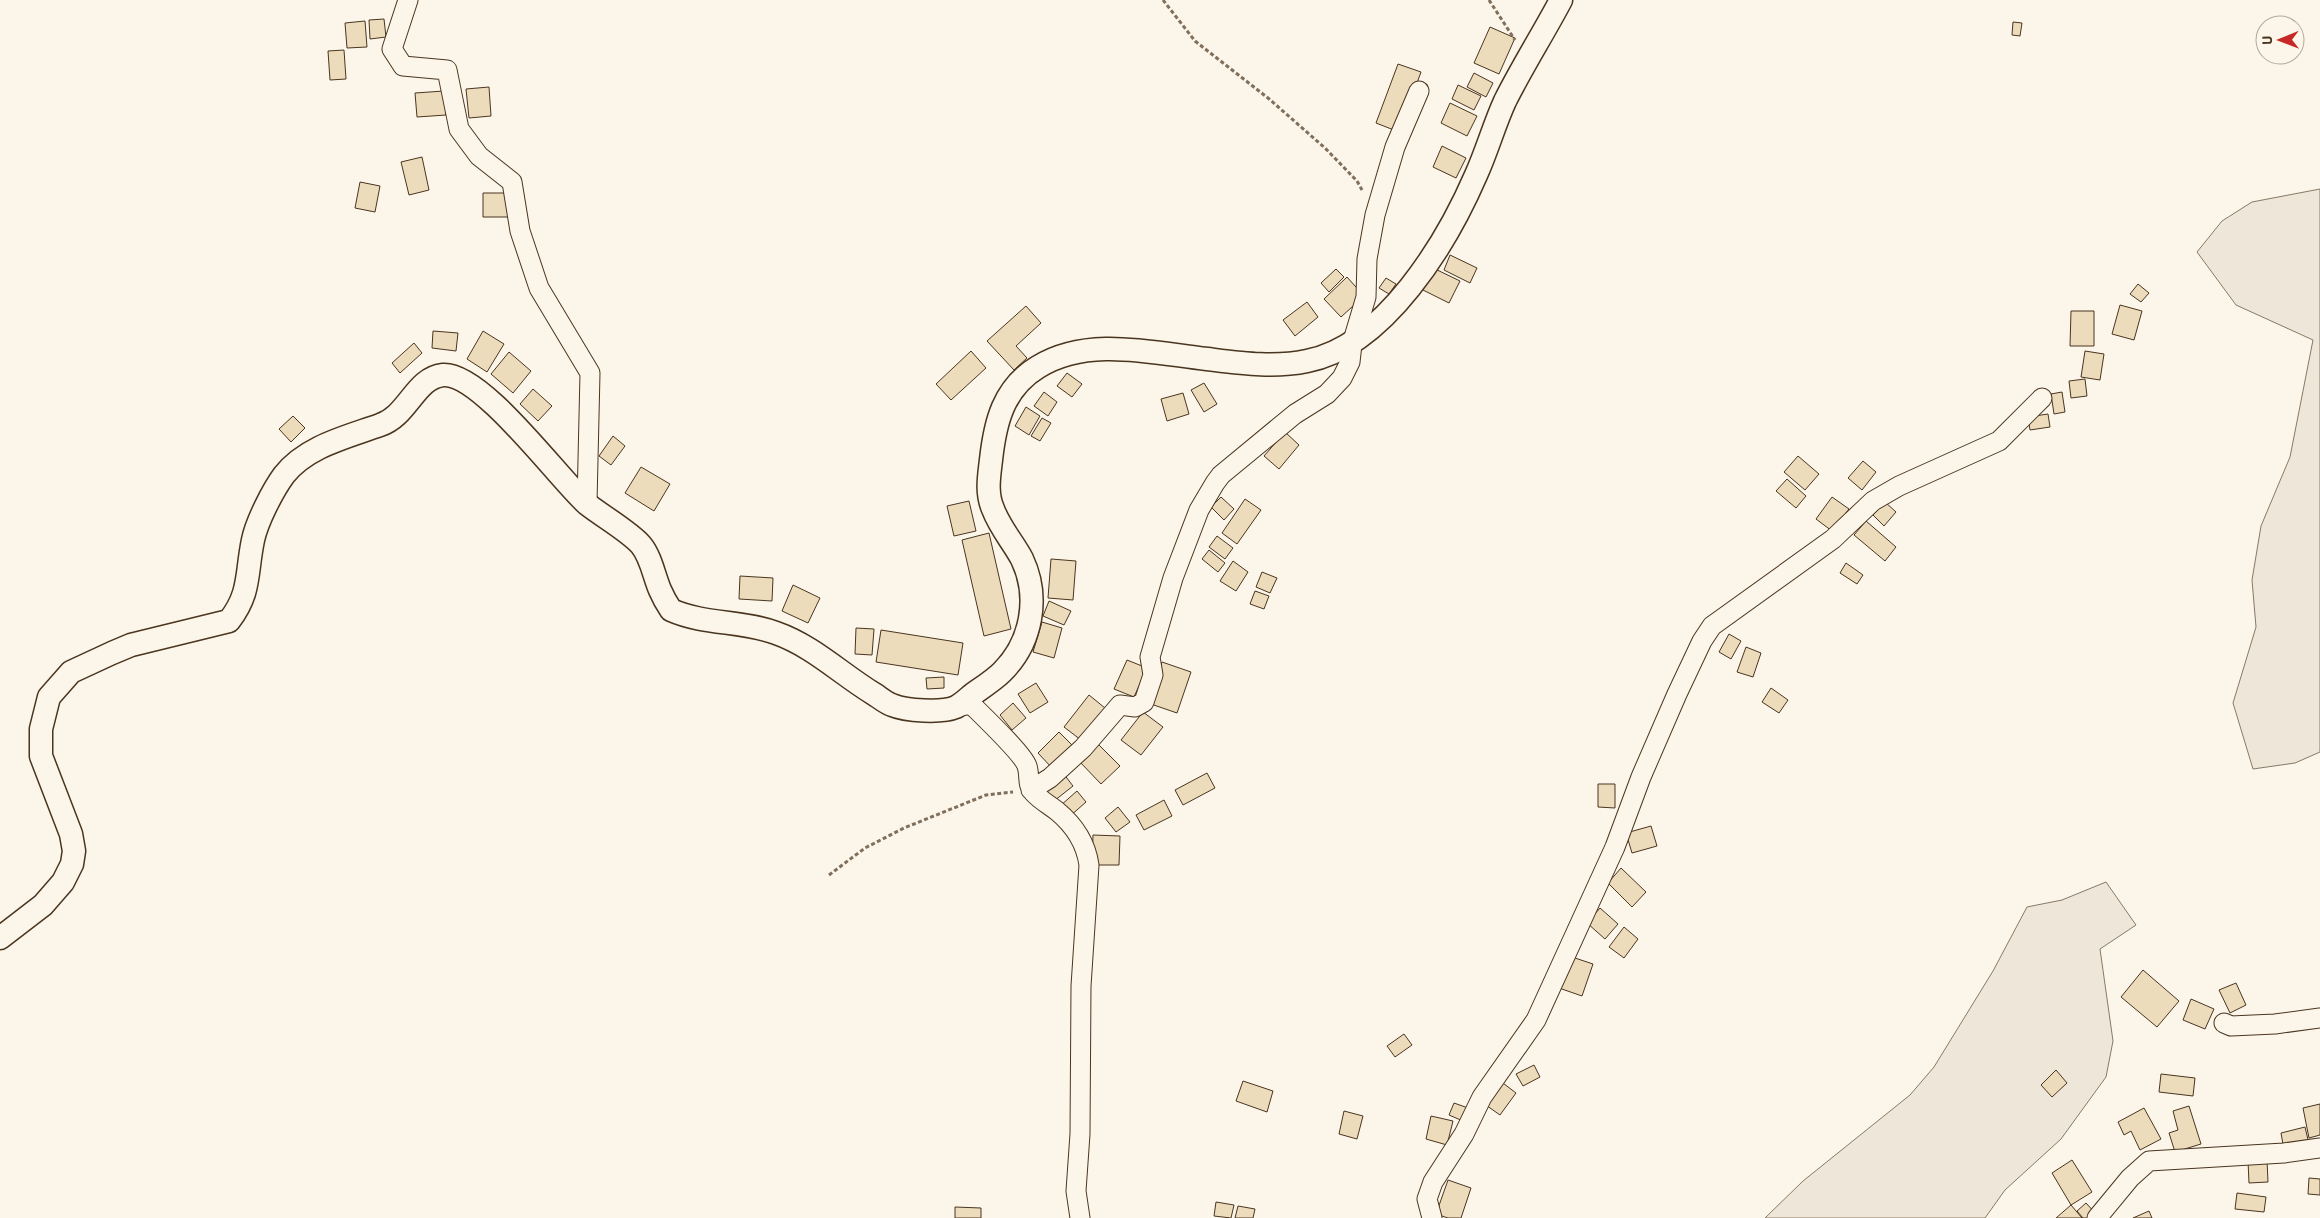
<svg xmlns="http://www.w3.org/2000/svg" width="2320" height="1218" font-family="'Titillium Web',sans-serif">
  <rect width="100%" height="100%" fill="#fbf6e9"/>
  <path fill="#ede6d9" stroke="#887966" d="M2320 189V752L2295 763 2253 769 2233 703 2256 627 2252 580 2261 526 2290 457 2313 340 2236 305 2197 252 2222 221 2252 202Z
    M2106 882 2136 925 2100 949 2113 1041 2106 1077 2061 1139 2005 1190 1985 1218H1765L1803 1181 1910 1095 1934 1067 1993 971 2027 907 2062 900Z"/>
  <path fill="#ecdcbc" stroke="#4a3520" d="M384 19 386 37 370 39 369 20Z
    M365 21 367 47 347 48 345 23Z
    M2013 22 2022 23 2020 36 2012 35Z
    M1490 27 1515 38 1499 74 1474 63Z
    M344 50 346 79 330 80 328 51Z
    M1398 64 1421 72 1399 132 1376 123Z
    M1474 73 1493 83 1486 97 1467 87Z
    M1458 85 1481 96 1474 110 1452 99Z
    M489 87 491 116 469 118 466 89Z
    M444 91 446 115 417 117 415 93Z
    M1450 103 1477 116 1467 136 1441 123Z
    M1442 146 1466 158 1456 178 1433 167Z
    M422 157 429 190 409 195 401 162Z
    M360 182 380 186 375 212 355 208Z
    M483 193H511V217H483Z
    M1450 255 1477 268 1470 283 1444 270Z
    M1431 267 1460 281 1449 303 1421 289Z
    M1336 269 1344 277 1329 292 1321 283Z
    M1347 277 1364 296 1341 317 1324 299Z
    M1386 278 1396 284 1389 294 1379 288Z
    M2138 284 2149 293 2141 302 2130 294Z
    M1307 302 1318 317 1295 336 1283 320Z
    M2120 305 2142 311 2134 340 2112 334Z
    M1026 306 1041 323 1016 346 1027 358 1014 370 987 341Z
    M2071 311H2094V346H2070Z
    M433 331 458 333 456 351 432 348Z
    M483 331 504 344 487 372 467 359Z
    M414 343 422 353 400 373 392 363Z
    M971 351 986 368 951 400 936 384Z
    M2085 351 2104 354 2100 380 2081 377Z
    M509 352 531 371 513 393 491 374Z
    M1067 373 1082 384 1072 397 1057 386Z
    M2085 379 2087 396 2071 398 2069 381Z
    M1204 383 1217 404 1204 412 1191 390Z
    M533 389 552 406 538 421 520 404Z
    M1044 392 1057 402 1048 416 1034 406Z
    M2062 392 2065 412 2054 414 2051 394Z
    M1183 393 1189 414 1167 421 1161 399Z
    M1026 407 1040 416 1029 435 1015 426Z
    M2048 414 2050 427 2030 430 2028 417Z
    M293 416 305 428 291 442 279 429Z
    M1042 418 1051 423 1040 441 1031 436Z
    M1285 432 1299 445 1279 469 1264 456Z
    M613 436 625 446 611 465 599 456Z
    M1798 456 1819 474 1805 490 1784 472Z
    M1863 461 1876 472 1862 490 1848 478Z
    M641 467 670 484 654 511 625 493Z
    M1787 479 1806 496 1796 508 1776 491Z
    M1221 497 1234 509 1224 520 1211 507Z
    M1832 497 1849 509 1832 531 1816 519Z
    M1245 499 1261 510 1237 544 1222 533Z
    M969 501 976 531 954 536 947 506Z
    M1885 502 1896 512 1884 526 1873 515Z
    M1866 521 1896 547 1885 561 1854 535Z
    M989 533 1011 629 984 636 962 540Z
    M1217 536 1233 548 1225 559 1209 547Z
    M1209 550 1225 563 1218 572 1202 559Z
    M1051 559 1076 561 1073 600 1048 598Z
    M1233 561 1248 572 1236 591 1220 581Z
    M1846 563 1863 575 1857 584 1840 573Z
    M1262 572 1277 578 1270 593 1256 587Z
    M740 576 773 578 772 601 739 599Z
    M793 585 820 598 808 623 782 611Z
    M1255 591 1269 596 1264 609 1250 604Z
    M1049 601 1071 611 1064 625 1043 616Z
    M1042 622 1062 628 1054 658 1033 652Z
    M856 628 874 629 872 655 855 654Z
    M881 630 963 643 958 675 876 662Z
    M1729 634 1741 641 1731 659 1719 652Z
    M1746 647 1761 653 1753 677 1737 672Z
    M1127 660 1147 668 1134 697 1114 689Z
    M1162 662 1191 672 1177 713 1148 703Z
    M944 677V688L927 689 926 678Z
    M1036 683 1048 702 1030 713 1018 694Z
    M1771 688 1788 700 1779 713 1762 702Z
    M1089 695 1105 708 1081 740 1064 727Z
    M1013 703 1026 718 1012 730 1000 715Z
    M1143 712 1163 727 1141 755 1121 740Z
    M1059 732 1074 747 1052 768 1038 753Z
    M1098 744 1120 766 1101 784 1080 762Z
    M1063 773 1073 786 1054 801 1044 788Z
    M1207 773 1215 788 1183 805 1175 790Z
    M1598 784H1615V808L1598 807Z
    M1077 791 1086 802 1069 817 1060 806Z
    M1164 800 1172 816 1144 830 1136 815Z
    M1118 807 1130 822 1116 832 1105 818Z
    M1651 826 1657 846 1632 853 1626 833Z
    M1093 835 1120 836 1119 865H1092Z
    M1621 868 1646 892 1632 907 1608 883Z
    M1600 908 1618 924 1605 939 1587 923Z
    M1624 927 1638 939 1624 958 1609 947Z
    M1569 956 1593 964 1582 996 1559 988Z
    M2143 970 2179 1001 2157 1027 2121 997Z
    M2236 983 2246 1005 2230 1013 2219 990Z
    M2191 999 2214 1009 2205 1029 2183 1020Z
    M1404 1034 1412 1045 1395 1057 1387 1046Z
    M1534 1065 1540 1077 1523 1086 1516 1074Z
    M2056 1070 2067 1083 2052 1097 2041 1085Z
    M2161 1074 2195 1078 2193 1096 2159 1092Z
    M1499 1080 1516 1093 1500 1115 1483 1103Z
    M1243 1081 1273 1091 1267 1112 1236 1101Z
    M1454 1103 1468 1108 1463 1121 1449 1115Z
    M2320 1104V1135L2309 1138 2303 1108Z
    M2189 1106 2201 1144 2175 1152 2169 1133 2178 1130 2173 1111Z
    M2144 1108 2161 1139 2140 1150 2131 1131 2124 1135 2118 1122Z
    M1344 1111 1363 1116 1357 1139 1339 1134Z
    M1431 1116 1453 1121 1447 1145 1426 1139Z
    M2305 1127 2309 1144 2284 1150 2281 1133Z
    M2072 1160 2092 1192 2071 1205 2052 1173Z
    M2267 1160 2268 1182 2249 1183 2248 1161Z
    M2309 1178 2320 1179V1195L2308 1194Z
    M1448 1180 1471 1188 1461 1218H1448L1436 1214Z
    M2237 1193 2266 1197 2264 1212 2235 1209Z
    M1216 1202 1234 1205 1231 1218 1214 1216Z
    M2086 1203 2096 1214 2091 1218H2083L2077 1211Z
    M2071 1205 2082 1218H2056Z
    M1238 1206 1255 1209 1253 1218H1235Z
    M955 1207 981 1208V1218H955Z
    M2149 1211 2152 1218H2133Z"/>
  <g fill="none" stroke-linecap="round" stroke-linejoin="round">
    <defs>
      <path id="minor" d="M408 0 392 49 403 66 447 70 459 129 479 156 512 182 520 231 539 288 590 373 587 503
        M957 707 971 704C982 715 1023 754 1027 766 1030 775 1027 785 1033 792 1040 800 1048 804 1057 811 1074 825 1086 844 1089 865L1081 986 1080 1134 1076 1191 1080 1218
        M1031 790 1050 778 1083 748 1120 705 1135 707 1144 702 1153 675 1150 657 1173 578 1199 510 1215 483 1221 475 1295 414 1327 394 1342 378 1350 362 1352 344 1366 297 1367 259 1375 215 1395 147 1419 91
        M2224 1023 2231 1026 2275 1024 2320 1018
        M1432 1218 1427 1199 1433 1182 1464 1134 1482 1097 1536 1020 1615 847 1641 777 1677 694 1702 641 1712 626 1833 539 1873 501 1899 486 1999 441 2042 398
        M2097 1218 2130 1178 2149 1161 2284 1153 2320 1148"/>
      <path id="tertiary" d="M0 938 43 905 63 882 72 864 74 851 71 834 41 756V729L49 697 71 672 112 653 131 645 229 621C251 593 246 573 253 540 257 521 273 490 284 475 307 446 347 437 380 425 408 416 415 378 443 375 481 372 558 478 587 504 602 516 630 532 641 545 651 557 654 576 660 590 663 597 667 604 671 610 705 625 741 620 776 633 813 646 841 674 874 694 879 697 886 703 892 705 906 711 942 713 956 707 962 704 968 698 973 694 983 687 994 680 1002 672 1032 642 1040 597 1022 559 1013 542 1000 528 993 509 986 493 989 477 991 460 995 423 1003 388 1038 367 1088 336 1152 353 1207 359 1240 363 1274 368 1307 361 1385 346 1447 242 1476 175 1487 151 1494 125 1505 101 1522 67 1543 34 1561 0"/>
    </defs>
    <use href="#minor" stroke="#4a3520" stroke-width="21"/>
    <use href="#tertiary" stroke="#4a3520" stroke-width="25"/>
    <path stroke="#7f6f5c" stroke-width="3" stroke-dasharray="4 2.5" stroke-linecap="butt" d="M1163 0 1195 41 1268 98 1325 148 1357 181 1362 190
      M1489 0 1515 40
      M829 875 865 848 904 828 986 795 1013 792"/>
    <use href="#minor" stroke="#fbf6e9" stroke-width="19"/>
    <use href="#tertiary" stroke="#fbf6e9" stroke-width="22"/>
  </g>
  <g transform="translate(2280 40) rotate(269)"><circle r="24" fill="#fbf6e9" stroke="#b4a999"/>
  <path d="M0-4L9 19L0 12L-9 19Z" fill="#c62828"/>
  <text y="-8" font-size="14" font-weight="bold" text-anchor="middle" fill="#4a3520">U</text>
  </g>
</svg>
